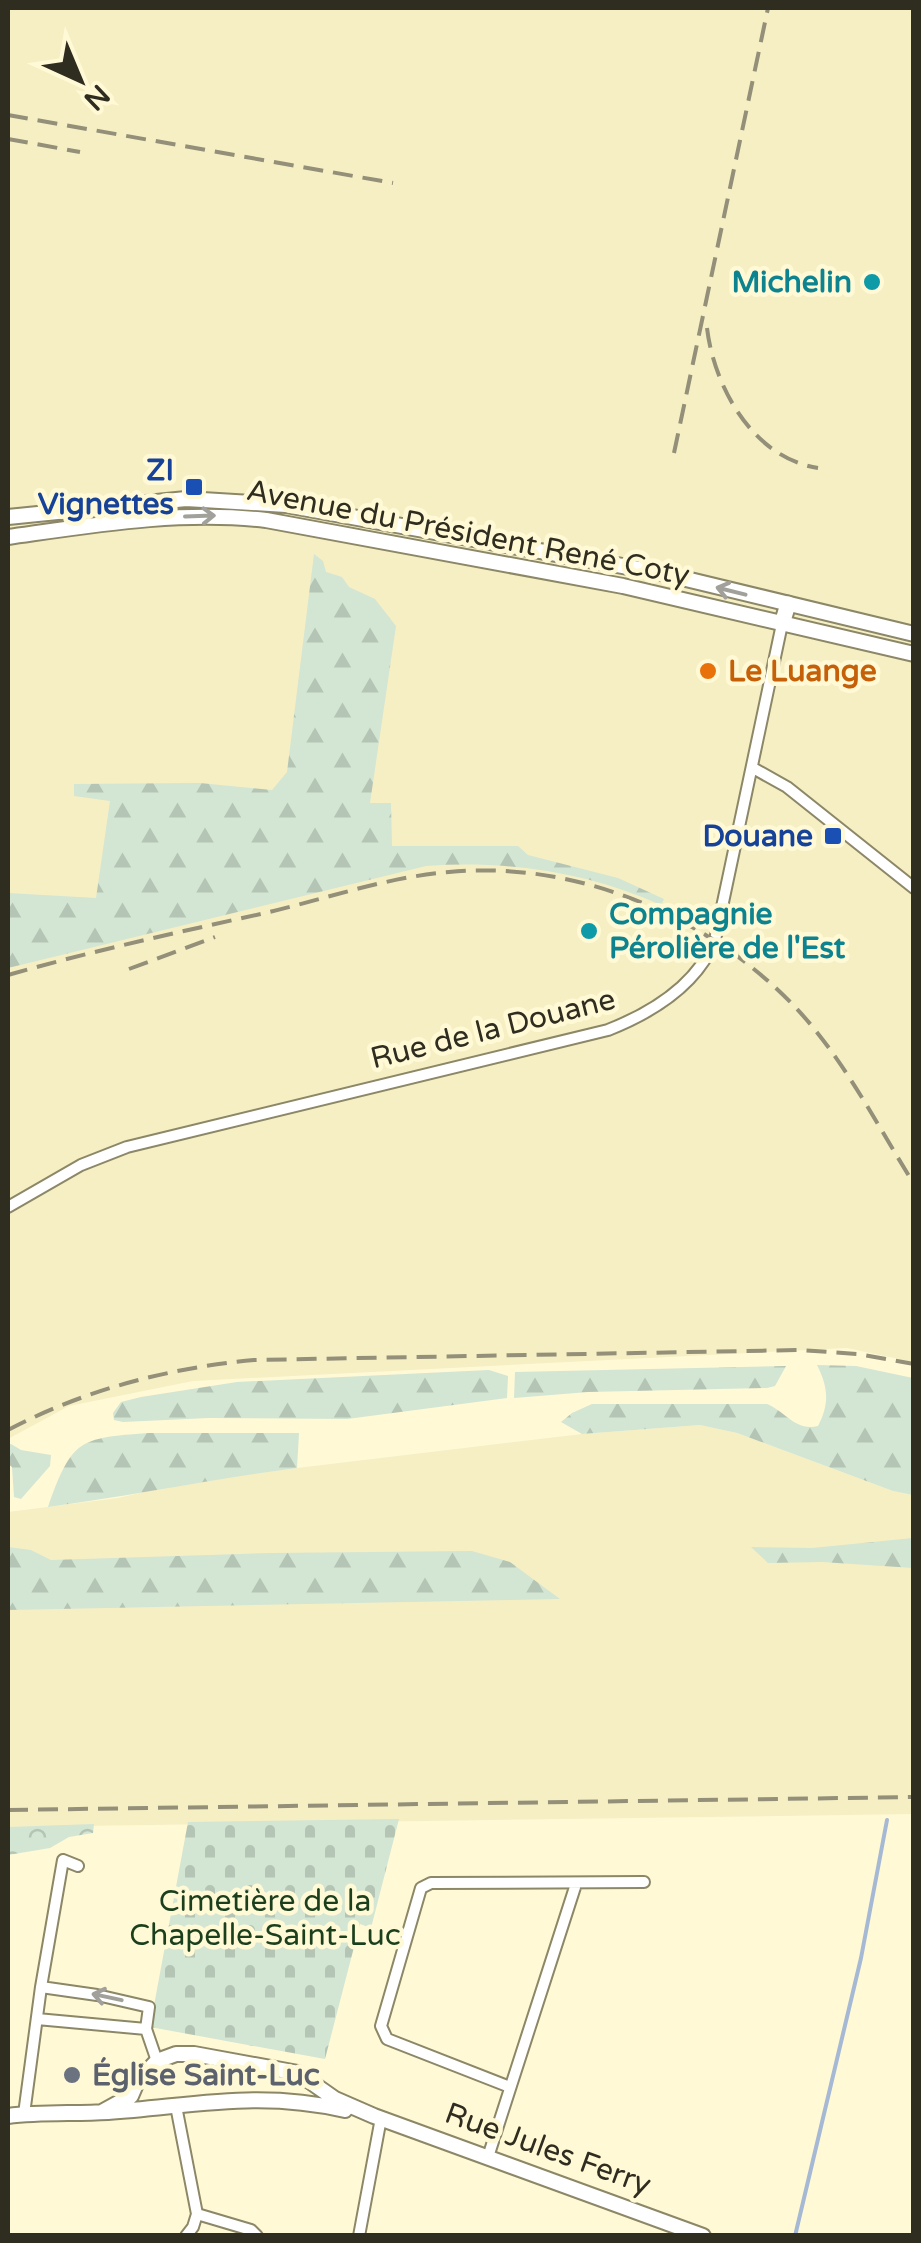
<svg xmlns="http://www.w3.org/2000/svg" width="921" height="2243" font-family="'Varela Round',sans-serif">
  <defs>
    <pattern id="forest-firs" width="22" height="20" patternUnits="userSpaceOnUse" patternTransform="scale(2.5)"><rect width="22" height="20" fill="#d3e5d3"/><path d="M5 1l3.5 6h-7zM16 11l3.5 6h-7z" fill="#b5c5b5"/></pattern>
    <pattern id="cemetery-stones" width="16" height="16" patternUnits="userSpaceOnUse" patternTransform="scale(2.5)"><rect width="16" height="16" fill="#d3e5d3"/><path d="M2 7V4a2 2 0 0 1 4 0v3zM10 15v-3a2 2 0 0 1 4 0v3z" fill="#b5c5b5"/></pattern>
    <pattern id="park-crowns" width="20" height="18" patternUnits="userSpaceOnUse" patternTransform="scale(2.5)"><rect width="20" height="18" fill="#d3e5d3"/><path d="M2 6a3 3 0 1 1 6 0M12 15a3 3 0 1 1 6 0" fill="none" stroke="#b5c5b5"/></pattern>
  </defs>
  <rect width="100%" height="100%" fill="#fff9d6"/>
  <path fill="#f6efc4" d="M8 8H913V1362L847 1348 193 1381 69 1406 8 1439Z
    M700 1425 737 1433 893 1491 913 1495V1814L8 1827V1512L118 1498 183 1483 297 1468 582 1434Z"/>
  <path fill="url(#forest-firs)" d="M314 554 323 561 326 572 342 577 349 587 375 599 396 626 370 803H391L392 846H518L528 855 618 878 664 899 661 905C588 872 506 860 426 866L8 968V893L96 898 110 801 74 796V784L200 783 272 790 287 772Z
    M817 1365 856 1366 913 1378V1495L893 1491 737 1433 700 1425 582 1434 561 1422 572 1413 592 1404H767C785 1411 796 1432 818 1426 830 1403 828 1387 817 1365Z
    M786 1366 775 1386 767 1388 588 1392 514 1398 515 1372Z
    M489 1370 508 1376 507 1398 347 1419 208 1418 123 1422 114 1420 113 1413 121 1402 141 1397 237 1382Z
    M148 1433H299L297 1468C213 1479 131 1496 48 1507 72 1440 78 1438 148 1433Z
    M11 1444 21 1450 51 1455 50 1466 21 1499 14 1497 12 1467 8 1464V1445Z
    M913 1538V1568L822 1562 768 1563 751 1547 812 1548Z
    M8 1547 31 1550 51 1560 271 1553 472 1551 510 1562 560 1599 8 1610Z"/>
  <path fill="url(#cemetery-stones)" d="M399 1819 371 1928 360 1924 325 2059 150 2027 188 1822Z"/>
  <path fill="url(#park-crowns)" d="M94 1824 93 1833 69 1837 50 1848 8 1855V1827Z"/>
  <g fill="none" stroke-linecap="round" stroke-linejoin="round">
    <path stroke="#a6b9d4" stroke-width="4" d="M795 2236 861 1958 887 1820"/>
    <defs>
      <path id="street" d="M753 768 787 787 914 888
        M8 1207 81 1165 127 1147 608 1030C651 1013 697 985 715 940L782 624
        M41 1987 97 1995 149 2007 146 2029 157 2061
        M37 2019 146 2029
        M510 2087 387 2039 381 2026 421 1888 431 1883 644 1882
        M176 2106 197 2214 193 2227 186 2236
        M24 2114 41 1987 63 1860 78 1866
        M488 2157 576 1884
        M197 2214 251 2230 257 2236
        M359 2236 381 2118"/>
      <path id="secondary" d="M8 517 186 499 286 505 661 573 914 634
        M8 537C93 525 180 510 266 520L623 586 914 654
        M102 2112 131 2096 137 2082 157 2061 176 2054H194L298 2073 335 2099 374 2116 703 2236
        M8 2116C41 2112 74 2114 108 2112 194 2106 258 2090 345 2110"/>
      <path id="primary" d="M782 624 788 604"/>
    </defs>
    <use href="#street" stroke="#8c8767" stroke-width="14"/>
    <use href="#secondary" stroke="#8c8767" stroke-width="18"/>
    <use href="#primary" stroke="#8c8767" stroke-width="19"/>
    <use href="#street" stroke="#fff" stroke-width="10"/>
    <use href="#secondary" stroke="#fff" stroke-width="14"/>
    <use href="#primary" stroke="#fff" stroke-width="15"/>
    <path stroke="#938f78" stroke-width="4" stroke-dasharray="20 10" stroke-linecap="butt" d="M8 115 393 183
      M8 139 80 152
      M707 328C714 387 753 458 818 468
      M674 453 768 8
      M129 969 215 937
      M8 975C92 951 179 932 265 913 325 899 387 877 449 872 577 860 709 916 796 1008 844 1059 877 1125 914 1184
      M8 1430C84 1390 168 1368 254 1360L800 1350 858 1354 914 1364
      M8 1810 914 1797"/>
  </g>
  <defs><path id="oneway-shaft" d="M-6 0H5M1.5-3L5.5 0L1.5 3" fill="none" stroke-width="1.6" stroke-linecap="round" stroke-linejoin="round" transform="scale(2.5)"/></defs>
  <g stroke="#a1a09b">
    <use href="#oneway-shaft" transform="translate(200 516) rotate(-2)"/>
    <use href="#oneway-shaft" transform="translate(731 591) rotate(-166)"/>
    <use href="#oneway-shaft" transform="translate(107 1997) rotate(-168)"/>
  </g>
  <g fill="#0f9aa8" stroke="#fff9d6" stroke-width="4">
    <circle cx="872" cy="282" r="10"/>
    <circle cx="589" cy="931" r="10"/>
  </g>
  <g fill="#1a4fb4" stroke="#fff9d6" stroke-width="4">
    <rect x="184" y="477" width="20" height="20" rx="5"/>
    <rect x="823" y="826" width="20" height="20" rx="5"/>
  </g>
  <circle fill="#e8710a" stroke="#fff9d6" stroke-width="4" cx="708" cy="671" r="10"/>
  <circle fill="#6b7280" stroke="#fff9d6" stroke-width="4" cx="72" cy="2075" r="10"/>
  <g text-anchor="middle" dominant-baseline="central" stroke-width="9" stroke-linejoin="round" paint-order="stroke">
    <g font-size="30" font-weight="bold" fill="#0d838f" stroke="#fff9d6" text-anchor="end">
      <text x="852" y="282">Michelin</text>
      <text x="609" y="914" text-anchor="start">Compagnie<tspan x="609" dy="34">Pérolière de l'Est</tspan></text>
    </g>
    <g font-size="30" font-weight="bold" fill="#164399" stroke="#fff9d6" text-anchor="end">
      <text x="174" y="470">ZI<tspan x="174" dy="34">Vignettes</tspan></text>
      <text x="813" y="836">Douane</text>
    </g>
    <g font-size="30" fill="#2f2d20" stroke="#fff9d6">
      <text transform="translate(468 533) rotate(11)">Avenue du Président René Coty</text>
      <text transform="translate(493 1029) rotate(-14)">Rue de la Douane</text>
      <text transform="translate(548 2149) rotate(20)">Rue Jules Ferry</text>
    </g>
    <g font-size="30" font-weight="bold" fill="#c56008" stroke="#fff9d6" text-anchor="start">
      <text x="728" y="671">Le Luange</text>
    </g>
    <g font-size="30" fill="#1b3f1c" stroke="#fff9d6">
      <text x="265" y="1901">Cimetière de la<tspan x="265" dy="34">Chapelle-Saint-Luc</tspan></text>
    </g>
    <g font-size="30" font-weight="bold" fill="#5b616d" stroke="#fff9d6" text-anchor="start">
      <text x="92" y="2075">Église Saint-Luc</text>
    </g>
  </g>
  <rect width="921" height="2243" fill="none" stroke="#2f2d20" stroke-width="20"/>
  <g transform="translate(80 80) rotate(136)" stroke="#fff9d6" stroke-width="8" paint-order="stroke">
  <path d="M0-8L18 38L0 25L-18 38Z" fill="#2f2d20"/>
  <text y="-15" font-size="28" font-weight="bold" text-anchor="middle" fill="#2f2d20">N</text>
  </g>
</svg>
